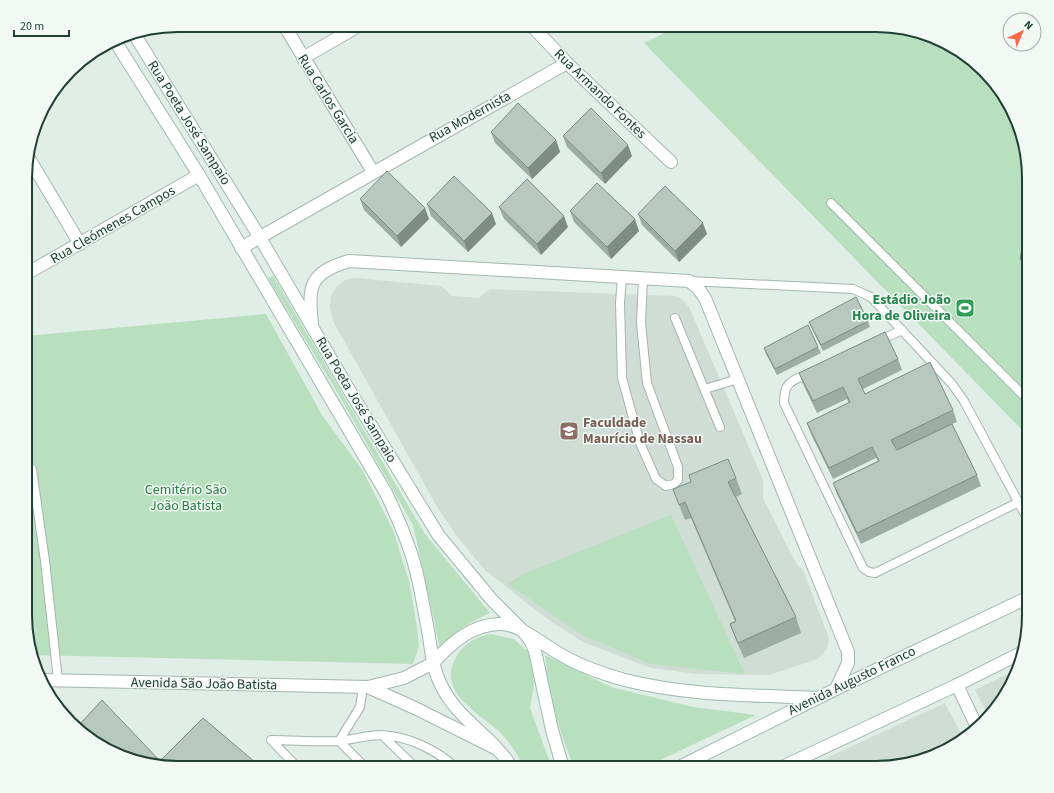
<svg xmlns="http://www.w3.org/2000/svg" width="1054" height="793" font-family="'Source Sans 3',sans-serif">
  <rect width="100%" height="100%" fill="#e1ede7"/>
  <path fill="#cfddd5" d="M356 278 441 286 452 296 479 298 490 289 675 296 682 299 689 307 763 480V498L797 565 803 570 829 638 827 649 818 659 769 675 698 674 651 668 583 642 553 623 524 601 485 570 459 539 436 505 333 321 330 307 331 295 337 286 345 280Z
    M1019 668 1017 673 989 717 975 690Z
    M945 703 963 738 944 752 876 768H805Z"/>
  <path fill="#b8e0bf" d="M681 25H886L934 37 977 63 1013 110 1029 178V437L644 43Z
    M273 276 425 534 490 613C470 622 454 631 440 648L413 525 339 395 268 278Z
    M266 314 322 415 363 471 393 530 409 581 417 627 419 646 413 664 33 655 25 625 26 336Z
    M671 515 745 674 651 664 582 635 508 584 523 574Z
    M490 634 514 639 527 651 532 663 534 685 530 708 552 768H524C518 755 510 742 500 732 477 712 434 690 458 654 467 642 476 637 490 634Z
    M545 655 611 687 693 707 756 715 643 768H574L560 730 549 692Z"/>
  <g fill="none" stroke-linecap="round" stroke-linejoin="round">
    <defs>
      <path id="service" d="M831 203 1029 401
        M622 278 620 303 622 378 640 443 656 479 666 486 674 484 678 480V467L647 383 641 323 643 279
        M689 281 853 289 871 297 952 384 964 401 1029 522
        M675 318 720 427
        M878 341 902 330
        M810 373C792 381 784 381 784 403L863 568 869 572 875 573 1019 502
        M705 389 738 379
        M32 469 45 561 58 680
        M382 735 416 768
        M339 741 360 707 363 687
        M339 741 366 768
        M298 768 271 740C293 740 316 742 338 741 352 740 367 735 381 735 408 736 437 750 456 768"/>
      <path id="minor" d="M284 25 373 172
        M531 25 567 63 671 162
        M303 58 360 25
        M27 155 80 244
        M241 248 567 63
        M26 274 199 175
        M312 324C308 286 309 273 349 261L689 281 698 288 705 298 848 652V663L836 689
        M957 685 977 727"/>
      <path id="tertiary" d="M40 680 368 687 404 678 433 663
        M368 687 415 708 495 748"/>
      <path id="secondary" d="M133 32 259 236 348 388 439 536 492 600 523 631 530 640 535 651 552 730 563 768
        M115 41 199 175 386 493C398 518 409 543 416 570 421 591 425 614 429 636 431 651 433 668 440 683 457 720 491 734 512 768
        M433 663C451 643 471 625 499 624 518 623 541 643 558 653 578 665 603 674 625 680 687 696 754 695 818 698
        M677 768 836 689 1029 597
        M780 768 957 685 1023 652"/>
    </defs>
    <use href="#service" stroke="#a3b6ae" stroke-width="10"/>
    <use href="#minor" stroke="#a3b6ae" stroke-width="14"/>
    <use href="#tertiary" stroke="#a3b6ae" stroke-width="14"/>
    <use href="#secondary" stroke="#9ebaae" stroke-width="14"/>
    <use href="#service" stroke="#fff" stroke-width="8"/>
    <use href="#minor" stroke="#fff" stroke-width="12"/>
    <use href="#tertiary" stroke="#fff" stroke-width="12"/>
    <use href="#secondary" stroke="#fff" stroke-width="12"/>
  </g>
  <path fill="#9daca4" d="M491 132 556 140 560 152 532 179 495 143Z
    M563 136 632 156 605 184 567 147Z
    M360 199 429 219 401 247 364 210Z
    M427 204 496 224 468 252 431 216Z
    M499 207 568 227 541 255 504 219Z
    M570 211 639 231 611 259 574 222Z
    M638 214 707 234 679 262 642 225Z
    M1029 220V279L1020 258Z
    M868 321 870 327 823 351 811 327 809 322Z
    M818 347 821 353 777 375 766 354 764 348Z
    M898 359 902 370 863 389 865 394 953 410 957 422 952 424 977 475 981 486 861 544 837 494 833 483 878 461 876 458 833 479 811 434 807 423 849 403 847 399 817 413 803 384 799 373Z
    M736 478 742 494 736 497 796 617 801 633 744 658 736 640 730 624 735 621 691 518 685 520 673 489 691 482Z"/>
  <path fill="#7f8c86" d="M556 140 560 152 532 179 528 168Z
    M628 145 632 156 605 184 601 173Z
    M425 208 429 219 401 247 397 236Z
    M492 213 496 224 468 252 464 241Z
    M564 216 568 227 541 255 537 244Z
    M635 219 639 231 611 259 607 247Z
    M703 223 707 234 679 262 675 251Z"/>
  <path fill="#b6c8bf" stroke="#7f8c86" d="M518 103 556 140 528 168 491 132Z
    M591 108 628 145 601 173 563 136Z
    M387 171 425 208 397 236 360 199Z
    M454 176 492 213 464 241 427 204Z
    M527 179 564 216 537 244 499 207Z
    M597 183 635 219 607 247 570 211Z
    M665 186 703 223 675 251 638 214Z
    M1029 220V277L1020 258Z
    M856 297 868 321 821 345 809 322Z
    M808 325 818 347 775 369 764 348Z
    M885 332 898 359 858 379 865 394 930 362 953 410 891 440 897 450 952 424 977 475 857 533 833 483 879 461 872 447 829 468 807 423 850 402 843 387 813 401 799 373Z
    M728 459 736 478 728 482 796 617 738 643 730 624 736 621 685 502 679 505 673 489 691 482 689 475Z
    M102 700 160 761 203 718 262 768H168L120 756 77 730 62 710 80 724Z"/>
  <defs>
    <symbol id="stadium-square" viewBox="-11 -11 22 22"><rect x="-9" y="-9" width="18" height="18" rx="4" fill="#2e9e5b" stroke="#f2f9f5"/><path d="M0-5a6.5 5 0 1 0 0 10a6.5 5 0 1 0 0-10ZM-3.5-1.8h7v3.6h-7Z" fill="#fff"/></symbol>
    <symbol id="university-square" viewBox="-11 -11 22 22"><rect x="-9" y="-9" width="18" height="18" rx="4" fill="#8d6e63" stroke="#f2f9f5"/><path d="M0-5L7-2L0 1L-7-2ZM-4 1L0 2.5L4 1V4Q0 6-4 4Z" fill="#fff"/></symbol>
  </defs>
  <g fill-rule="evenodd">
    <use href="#stadium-square" x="954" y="297" width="22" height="22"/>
    <use href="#university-square" x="558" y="420" width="22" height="22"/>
  </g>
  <g text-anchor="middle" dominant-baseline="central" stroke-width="3" stroke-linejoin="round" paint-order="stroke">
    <g font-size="14" fill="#204034" stroke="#f2f9f5">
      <text transform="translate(600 94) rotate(44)">Rua Armando Fontes</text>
      <text transform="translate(328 99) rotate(58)">Rua Carlos Garcia</text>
      <text transform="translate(470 117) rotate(-29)">Rua Modernista</text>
      <text transform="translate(189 123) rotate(58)">Rua Poeta José Sampaio</text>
      <text transform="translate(113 225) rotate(-30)">Rua Cleómenes Campos</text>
      <text transform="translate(356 400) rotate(59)">Rua Poeta José Sampaio</text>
      <text transform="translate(852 681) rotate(-26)">Avenida Augusto Franco</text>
      <text transform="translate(204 684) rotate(1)">Avenida São João Batista</text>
    </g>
    <g font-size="14" font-weight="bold" fill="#27864d" stroke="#f2f9f5" text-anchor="end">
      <text x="951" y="300">Estádio João<tspan x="951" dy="16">Hora de Oliveira</tspan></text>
    </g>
    <g font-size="14" font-weight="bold" fill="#785e54" stroke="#f2f9f5" text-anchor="start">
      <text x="583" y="423">Faculdade<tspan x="583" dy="16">Maurício de Nassau</tspan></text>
    </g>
    <g font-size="14" fill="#267b3f" stroke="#f2f9f5">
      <text x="186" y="490">Cemitério São<tspan x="186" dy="16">João Batista</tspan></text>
    </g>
  </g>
  <path d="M0 0H1054V793H0ZM178 32H876A146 146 0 0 1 1022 178V615A146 146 0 0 1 876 761H178A146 146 0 0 1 32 615V178A146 146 0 0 1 178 32Z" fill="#f2f9f5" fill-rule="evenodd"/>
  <path fill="none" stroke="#204034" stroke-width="2" d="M178 32H876A146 146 0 0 1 1022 178V615A146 146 0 0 1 876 761H178A146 146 0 0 1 32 615V178A146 146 0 0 1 178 32Z"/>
  <g transform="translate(1022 32) rotate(44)"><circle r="19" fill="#f2f9f5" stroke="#9eafa8"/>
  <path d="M0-3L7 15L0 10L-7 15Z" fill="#ff684d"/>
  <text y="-6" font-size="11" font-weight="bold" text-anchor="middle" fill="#204034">N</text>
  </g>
  <path d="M14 30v6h55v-6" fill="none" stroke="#204034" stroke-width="2"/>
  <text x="20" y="30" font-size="12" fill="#204034" stroke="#f2f9f5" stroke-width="3" paint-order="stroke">20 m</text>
</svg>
